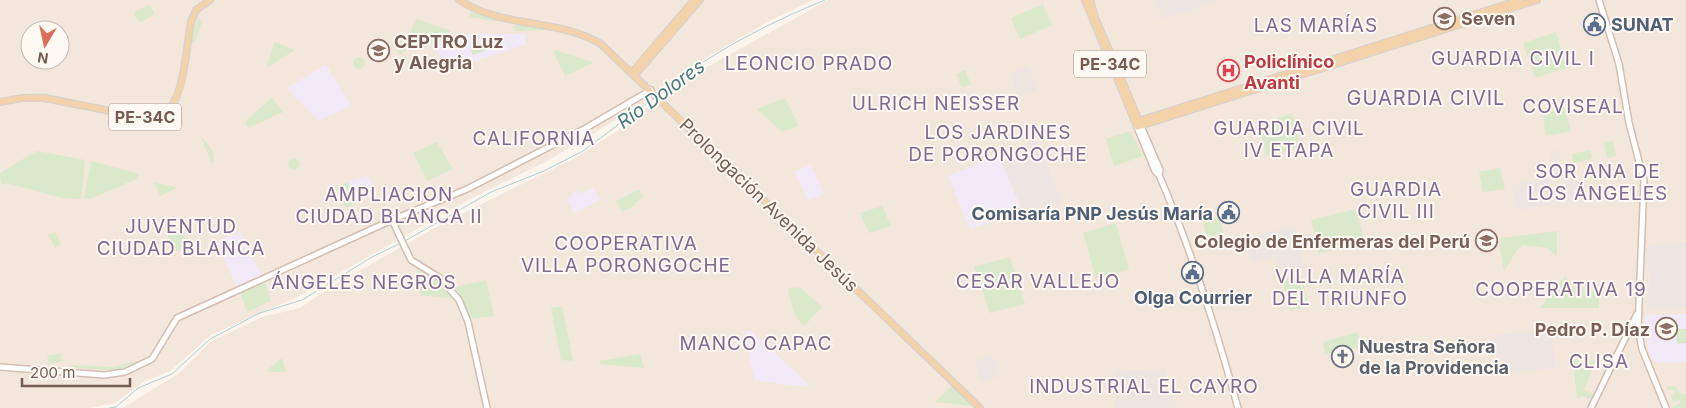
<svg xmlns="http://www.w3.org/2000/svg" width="1686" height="408" font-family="Inter,sans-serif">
  <rect width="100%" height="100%" fill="#fcf5ed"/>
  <path fill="#f3e6db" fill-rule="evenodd" d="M0 0H813L769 21 689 68 644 103 547 161 470 199 297 297 211 335 170 371 145 381 115 403 89 408H0ZM30 30H60V60H30Z
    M828 0H1686V408H123L181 372 210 342 262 317 300 308 326 290 445 222 575 158 616 132 684 80Z"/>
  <path fill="#ece5e1" d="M1155 0H1218L1164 19Z
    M1028 67 1037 91 1018 97 1010 74Z
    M1036 140 1063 203 1024 213 999 155Z
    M1558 150 1563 174 1556 175 1550 152Z
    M1579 177 1584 202 1567 205 1562 180Z
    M1547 178 1552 204 1517 211 1512 184Z
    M1295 227 1304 271 1278 276 1274 257 1252 262 1247 237Z
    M1686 242V307L1647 309 1651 270 1646 268 1645 248Z
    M1552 332 1555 368 1513 372 1496 353 1490 351 1491 335Z
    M992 355 1000 376 982 382 974 361Z
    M1165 369 1176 408H1115L1116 371Z"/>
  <path fill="#f2e9f8" d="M467 34H525L526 44 450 70 433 47 452 37Z
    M382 38 391 53 374 64 365 49Z
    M326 64 351 106 319 121 287 88Z
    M998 155 1023 213 970 229 948 176Z
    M811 165 824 194 808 201 795 171Z
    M368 175 375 194 356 203 348 182Z
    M593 187 600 200 574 214 567 200 573 195 571 193 577 190 580 194Z
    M241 231 261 275 237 287 216 242Z
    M1686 314V362L1657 363 1651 358 1647 344 1645 315Z
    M751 330 807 383V387L755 381 743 332Z"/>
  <path fill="#dae9cb" d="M149 4 155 14 139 23 134 13Z
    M1043 4 1052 25 1020 39 1011 18Z
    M471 11 495 20V21L469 17Z
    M197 18 202 22 194 44 192 41Z
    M417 19 451 31 421 49 411 30Z
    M515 24 546 30 514 31Z
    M1556 32 1567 68 1535 78 1523 43Z
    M407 34 414 45 408 49 401 38Z
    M399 38 406 50 399 55 392 43Z
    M275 42 295 50 268 67 267 65Z
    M483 42 486 50 473 55 470 46Z
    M555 50 592 62 593 63 565 76 554 53Z
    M353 63a6 6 0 1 1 12 0a6 6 0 1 1-12 0Z
    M965 70 971 84 962 88 956 74Z
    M44 93 94 104V105L21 94Z
    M272 97 283 112 248 128 245 122Z
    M785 98 799 126 782 132 757 109Z
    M1565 108 1571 131 1546 136 1543 116 1545 113Z
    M1292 113 1301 147 1266 156 1259 124Z
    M1130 131 1143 156 1114 166 1106 139Z
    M200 135C208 145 218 152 212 164Z
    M1613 141 1616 156 1607 158 1604 142Z
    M437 142 453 169 427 181 413 153Z
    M1590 150 1592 159 1573 163 1572 154Z
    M37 151 85 160 81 199 62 198 7 183 1 185 0 173Z
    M288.5 164a5.5 5.5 0 1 1 11 0a5.5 5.5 0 1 1-11 0Z
    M91 161 139 174 136 179 90 199 84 198Z
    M1500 168 1505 189 1483 192 1479 172Z
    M154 182 177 188 160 196Z
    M348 182 356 203 346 208 336 187Z
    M639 189 644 197 635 203 636 205 622 212 616 201Z
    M882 206 891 226 869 233 860 213Z
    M1356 209 1365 243 1319 253 1311 220Z
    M1220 217 1223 234 1206 237 1203 221Z
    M1116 223 1129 269 1096 279 1083 233Z
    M180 227 189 246 175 252 167 233Z
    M1557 231V256L1547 248 1523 245 1516 251 1504 272 1499 242 1502 238Z
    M55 232 61 244 55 248 48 235Z
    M1010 257 1025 304 990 313 974 267Z
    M417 270 434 278 456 299 421 295Z
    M1301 275 1309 306 1290 311 1282 279Z
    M1565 276 1574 288 1599 290V308H1540Z
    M486 280 494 316 470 319 455 287Z
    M265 282 271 301 247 312 240 292Z
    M795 287 802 289 822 307 804 326C793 316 791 304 788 289Z
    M562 306 573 361 561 360 551 308Z
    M1676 329H1686V343L1677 344Z
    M1358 332 1361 347 1325 354 1323 342Z
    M61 353 63 361 49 365 47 356Z
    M640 354 644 368 600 364V361Z
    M282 358 286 372H267V370Z
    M142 360 119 371 67 367 73 365 113 367Z
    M1573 360 1596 361 1584 390 1594 394 1592 400 1583 396 1577 398Z
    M952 386 973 406 935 402Z
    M1676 386 1678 393 1681 392 1682 395 1686 393V408H1671L1681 403 1679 400 1673 402 1671 395 1675 394 1674 390H1668L1666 387Z"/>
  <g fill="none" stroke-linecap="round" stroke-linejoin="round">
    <path stroke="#a9d2d6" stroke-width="1" d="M657 96C706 55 766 24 825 0
      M405 241 491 192 544 171 583 151 654 98
      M109 408 116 407 138 388 172 374 210 339 260 313 302 300 372 257 401 243"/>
    <defs>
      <path id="secondary" d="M1599 0 1619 64 1629 123 1644 181 1638 328 1642 349 1666 408
        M1141 126 1160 170 1159 175
        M1137 127 1155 171 1159 175C1192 251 1216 328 1238 408
        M567 138 580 143 581 135 584 130
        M392 220 411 260 440 278 459 300 468 322 487 408
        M0 367 104 375 125 372 152 359 177 318 392 220 467 189 586 128 651 90
        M1591 408 1637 314"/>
      <path id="primary" d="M459 0C504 29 558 18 601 44L980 408
        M1085 0 1137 127 1537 0
        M1090 0 1095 17 1140 123
        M635 69 694 0
        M634 76 700 0
        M0 102 22 98H44L141 117C151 118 159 117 167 111 184 98 187 43 191 22L196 10 210 0
        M1135 122 1520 0"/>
    </defs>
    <use href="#secondary" stroke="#d3beb2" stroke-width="8"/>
    <use href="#primary" stroke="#d9d1ce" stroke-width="8"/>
    <use href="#secondary" stroke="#fff" stroke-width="5"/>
    <use href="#primary" stroke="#f4d3ab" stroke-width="5.5"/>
  </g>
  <defs>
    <symbol id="school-ring" viewBox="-11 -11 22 22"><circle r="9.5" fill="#fef9f3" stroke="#8d6e63" stroke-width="1.5"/><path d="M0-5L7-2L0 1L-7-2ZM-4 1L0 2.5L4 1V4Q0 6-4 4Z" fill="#8d6e63"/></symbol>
    <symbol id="civic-ring" viewBox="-11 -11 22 22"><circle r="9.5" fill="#fef9f3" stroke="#5c6f8a" stroke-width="1.5"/><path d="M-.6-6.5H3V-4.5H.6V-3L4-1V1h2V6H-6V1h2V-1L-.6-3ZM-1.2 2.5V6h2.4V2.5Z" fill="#5c6f8a"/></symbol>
    <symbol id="university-ring" viewBox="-11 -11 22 22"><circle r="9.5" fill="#fef9f3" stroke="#8d6e63" stroke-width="1.5"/><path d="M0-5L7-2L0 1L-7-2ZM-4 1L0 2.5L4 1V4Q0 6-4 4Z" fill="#8d6e63"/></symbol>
    <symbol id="hospital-ring" viewBox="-11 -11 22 22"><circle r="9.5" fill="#fef9f3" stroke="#e0444e" stroke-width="1.5"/><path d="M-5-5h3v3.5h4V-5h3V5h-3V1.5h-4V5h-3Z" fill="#e0444e"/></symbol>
    <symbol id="church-ring" viewBox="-11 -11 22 22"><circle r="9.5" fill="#fef9f3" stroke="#6b7280" stroke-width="1.5"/><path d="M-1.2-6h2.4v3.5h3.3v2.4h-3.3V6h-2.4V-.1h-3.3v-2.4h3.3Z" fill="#6b7280"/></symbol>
  </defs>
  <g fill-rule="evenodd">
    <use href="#school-ring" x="1432" y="6" width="25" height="25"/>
    <use href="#civic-ring" x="1582" y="12" width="25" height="25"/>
    <use href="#university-ring" x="366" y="38" width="25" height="25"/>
    <use href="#hospital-ring" x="1216" y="58" width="25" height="25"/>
    <use href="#civic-ring" x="1216" y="200" width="25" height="25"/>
    <use href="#university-ring" x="1474" y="228" width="25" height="25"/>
    <use href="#civic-ring" x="1180" y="260" width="25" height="25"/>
    <use href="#school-ring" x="1654" y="316" width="25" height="25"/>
    <use href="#church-ring" x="1330" y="344" width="25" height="25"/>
  </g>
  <g text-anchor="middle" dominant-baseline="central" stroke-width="4" stroke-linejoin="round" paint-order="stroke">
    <g fill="#fef9f3" stroke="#9f8a81" stroke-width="1">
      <rect x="1074" y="50.5" width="72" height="27" rx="4"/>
      <rect x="109" y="103.5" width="72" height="27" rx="4"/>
    </g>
    <g font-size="16" font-weight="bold" fill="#765b50">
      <text x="1110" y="64">PE-34C</text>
      <text x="145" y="117">PE-34C</text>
    </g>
    <g font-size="18" font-weight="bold" fill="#785e54" stroke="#fef9f3" text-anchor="start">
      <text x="1461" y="18">Seven</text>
      <text x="394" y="41">CEPTRO Luz<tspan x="394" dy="21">y Alegria</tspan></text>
      <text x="1470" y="241" text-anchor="end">Colegio de Enfermeras del Perú</text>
      <text x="1650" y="329" text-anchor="end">Pedro P. Díaz</text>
    </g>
    <g font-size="18" font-weight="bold" fill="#4e5e75" stroke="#fef9f3" text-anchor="start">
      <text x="1611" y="24">SUNAT</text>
      <text x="1213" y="213" text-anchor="end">Comisaría PNP Jesús María</text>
      <text x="1193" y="297" text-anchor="middle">Olga Courrier</text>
    </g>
    <g font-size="18" font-weight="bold" fill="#be3a42" stroke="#fef9f3" text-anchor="start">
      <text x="1244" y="61">Policlínico<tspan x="1244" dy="21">Avanti</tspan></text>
    </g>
    <g font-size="18" fill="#765b50" stroke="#fef9f3">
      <text transform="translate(769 205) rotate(44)">Prolongación Avenida Jesús</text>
    </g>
    <g font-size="18" font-weight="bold" fill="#5b616d" stroke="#fef9f3" text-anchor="start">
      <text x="1359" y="346">Nuestra Señora<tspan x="1359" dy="21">de la Providencia</tspan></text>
    </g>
    <g font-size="19" letter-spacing="1" fill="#806991" stroke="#fef9f3">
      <text x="1316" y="25">LAS MARÍAS</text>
      <text x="1513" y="58">GUARDIA CIVIL I</text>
      <text x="809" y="63">LEONCIO PRADO</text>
      <text x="936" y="103">ULRICH NEISSER</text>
      <text x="1573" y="106">COVISEAL</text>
      <text x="1289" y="128">GUARDIA CIVIL<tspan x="1289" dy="22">IV ETAPA</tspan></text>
      <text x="998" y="132">LOS JARDINES<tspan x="998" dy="22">DE PORONGOCHE</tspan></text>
      <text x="534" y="138">CALIFORNIA</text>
      <text x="1598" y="171">SOR ANA DE<tspan x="1598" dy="22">LOS ÁNGELES</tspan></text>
      <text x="1396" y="189">GUARDIA<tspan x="1396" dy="22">CIVIL III</tspan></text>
      <text x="389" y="194">AMPLIACION<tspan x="389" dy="22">CIUDAD BLANCA II</tspan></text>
      <text x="181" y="226">JUVENTUD<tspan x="181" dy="22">CIUDAD BLANCA</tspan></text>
      <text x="626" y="243">COOPERATIVA<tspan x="626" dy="22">VILLA PORONGOCHE</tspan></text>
      <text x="1340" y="276">VILLA MARÍA<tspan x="1340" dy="22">DEL TRIUNFO</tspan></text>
      <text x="1038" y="281">CESAR VALLEJO</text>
      <text x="364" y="282">ÁNGELES NEGROS</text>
      <text x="1561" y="289">COOPERATIVA 19</text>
      <text x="756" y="343">MANCO CAPAC</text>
      <text x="1599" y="361">CLISA</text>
      <text x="1144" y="386">INDUSTRIAL EL CAYRO</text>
    </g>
    <g font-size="19" font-style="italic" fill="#477b80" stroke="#fef9f3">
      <text transform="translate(661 94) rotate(-36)">Río Dolores</text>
    </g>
    <g font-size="20" letter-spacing="1" fill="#806991" stroke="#fef9f3">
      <text x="1426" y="98">GUARDIA CIVIL</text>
    </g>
  </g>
  <g transform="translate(45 45) rotate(189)"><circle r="24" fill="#fef9f3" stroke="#c8bab2"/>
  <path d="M0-4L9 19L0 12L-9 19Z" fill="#db6f5c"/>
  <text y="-8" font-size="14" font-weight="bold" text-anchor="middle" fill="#765b50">N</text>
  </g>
  <path d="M22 378v8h108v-8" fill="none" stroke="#765b50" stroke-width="2.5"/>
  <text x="30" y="378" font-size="15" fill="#765b50" stroke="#fef9f3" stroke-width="4" paint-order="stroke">200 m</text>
</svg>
